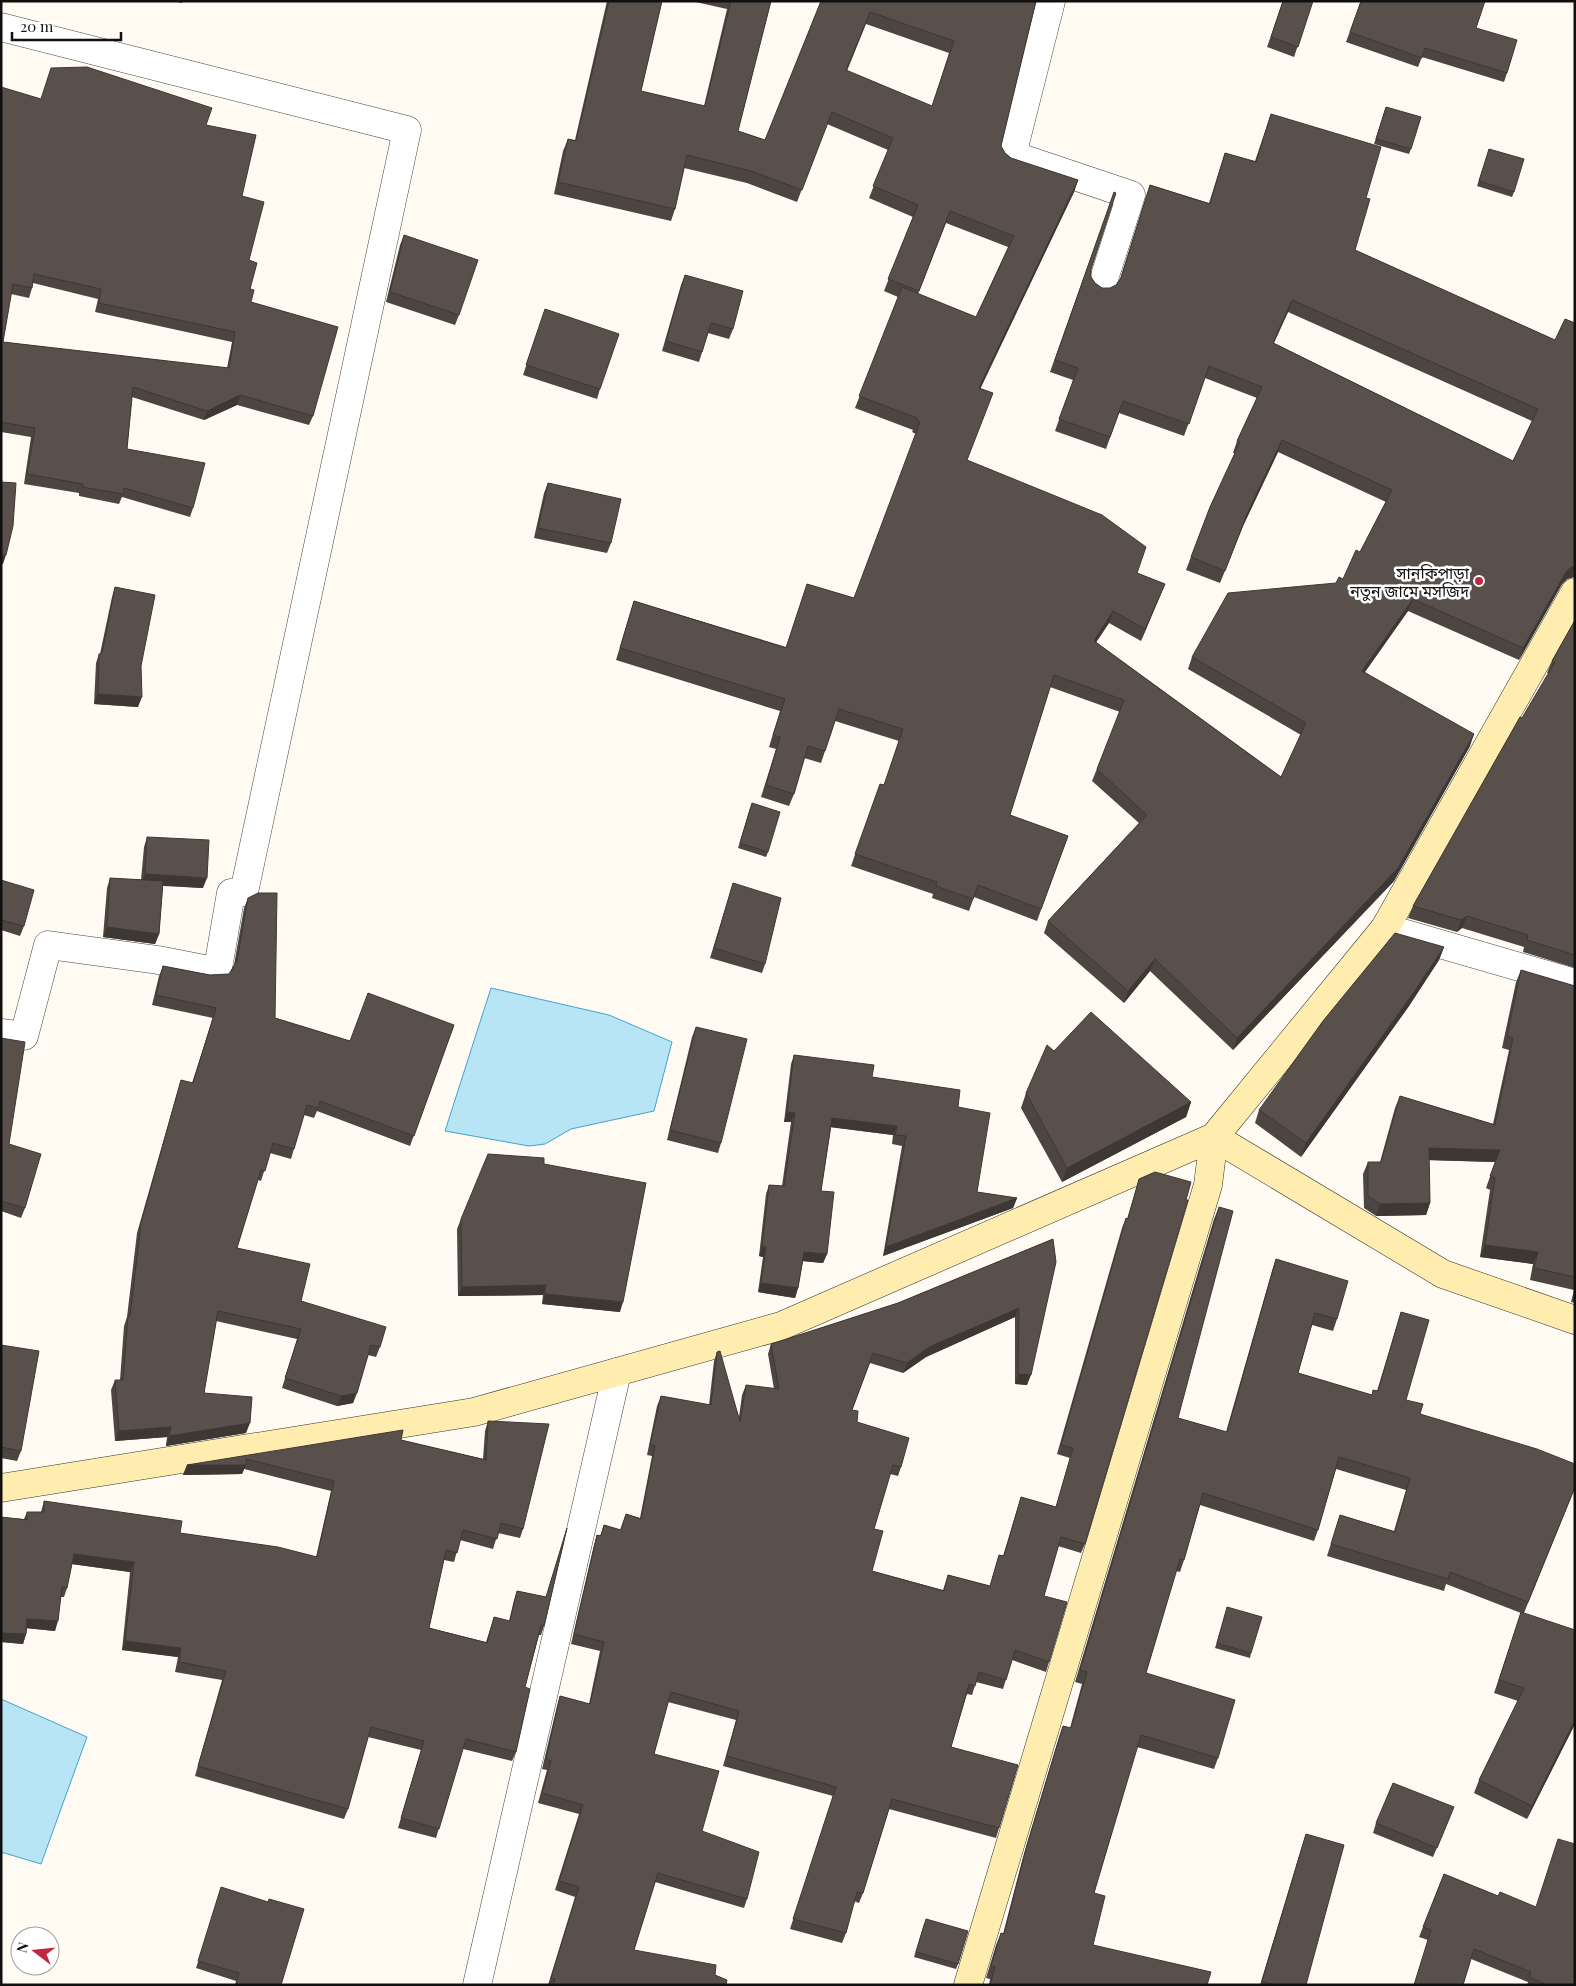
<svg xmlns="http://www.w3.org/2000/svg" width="1576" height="1986" font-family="'Playfair Display','Noto Sans Bengali',serif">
  <rect width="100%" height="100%" fill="#fffbf3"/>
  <path fill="#b8e5f6" stroke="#40a3cd" d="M491 988 609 1015 672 1042 654 1111 571 1129 545 1144 529 1146 445 1131Z
    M1 1699 87 1737 41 1864 1 1852Z"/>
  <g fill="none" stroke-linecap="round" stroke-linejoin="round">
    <defs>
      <path id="street" d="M1051 1 1012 155 1131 195 1102 285
        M1 27 407 130 244 892 231 893 218 968 209 970 158 960 48 945 24 1036 1 1033
        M1385 928 1575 983
        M477 1985 617 1372"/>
      <path id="secondary" d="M1 1488 474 1412 781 1326 1214 1137 1385 928 1575 592
        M968 1985 1208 1185 1214 1137 1443 1274 1575 1320"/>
    </defs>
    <use href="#street" stroke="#434343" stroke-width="29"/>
    <use href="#secondary" stroke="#323232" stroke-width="29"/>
    <use href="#street" stroke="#fff" stroke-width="28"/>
    <use href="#secondary" stroke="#feedaf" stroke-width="28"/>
  </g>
  <path fill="#4d4541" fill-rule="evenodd" d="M172 1H183L182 3Z
    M607 1H662L641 91 704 106 727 9 691 1H771L738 131 765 140 821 1H1036L1001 146 1005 153 1011 158 1078 180 1074 192 980 388 967 460 1137 573 1165 584 1141 641 1109 623 1096 642 1281 777 1301 735 1188 669 1192 657 1336 583 1343 579 1360 552 1386 502 1278 452 1243 526 1220 583 1186 570 1210 507 1235 453H1233L1237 441 1257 398 1205 378 1184 436 1119 413 1106 449 1055 431 1073 380 1050 372 1114 192 1091 269V277L1095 283 1102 288H1110L1116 285 1120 279 1150 185 1209 203 1221 165 1225 153 1255 161 1271 114 1366 198 1355 250 1555 340 1575 323V577L1567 579 1562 584 1519 660 1408 611 1365 672 1470 746 1394 881 1233 1050 1150 971 1124 1003 1044 933 1048 921 1139 823 1092 781 1120 712 1050 687 1010 815 1068 836 1037 921 974 897 969 911 932 898 933 894 851 866 880 784 884 785 899 741 835 721 821 763 804 758 794 794 789 806 761 797 776 749 769 747 780 711 616 660 634 601 786 647 807 584 854 598 916 434 912 432 913 430 855 408 898 297 884 291 913 217 869 198 888 150 827 124 797 202 747 183 684 168 675 209 671 221 554 194 563 151 568 139 575 140ZM866 24 949 53 932 106 847 71ZM946 223 1008 247 976 317 918 294ZM1288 312 1532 421 1513 461 1274 343Z
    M1283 1H1313L1294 57 1267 47Z
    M1361 1 1476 28 1507 73 1504 82 1422 57 1418 67 1346 42Z
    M1 87 40 99 206 125 242 196 249 260 251 302 313 416 309 425 237 405 204 420 132 397 127 449 193 508 190 517 122 497 119 504 79 496V493L24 484 31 437 1 432ZM33 283 98 299 95 312 232 342 227 368 3 342 11 294 29 298 32 288Z
    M1386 107 1411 149 1409 154 1374 144Z
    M1489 149 1514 192 1512 197 1477 186Z
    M404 235 459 315 455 325 386 302 400 245Z
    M685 275 733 329 729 339 708 333 699 362 662 351 681 285Z
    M545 309 600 389 597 399 523 375Z
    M548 483 611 543 607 553 534 538 544 493Z
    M115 587 141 666 138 707 94 704 96 663 99 654H100L112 597Z
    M1575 620V968L1523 952 1524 947 1462 928 1457 932 1408 918 1413 906 1549 673H1547L1552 661Z
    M750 808 768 852 766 857 738 848Z
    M147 837 203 888 163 886 159 934 155 944 103 937 107 888 110 878 141 880 144 847Z
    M1 880 24 926 20 936 1 930Z
    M733 883 765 964 762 973 710 958Z
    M248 898 275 1018 350 1041 454 1025 410 1146 317 1111 314 1118 304 1115 291 1159 270 1153 261 1181 258 1180 237 1248 301 1301 380 1347 376 1357 368 1355 353 1403 337 1406 282 1388 297 1339 216 1321 204 1393 246 1433 166 1446 167 1437 115 1441 111 1390 115 1380H120L124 1326 127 1317 137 1233 178 1090 181 1080 192 1083 213 1018 152 1005 159 976 163 966 210 975 229 974 234 965 244 908Z
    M1444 947 1439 960 1409 1006 1301 1157 1255 1123 1259 1110Z
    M1521 970 1575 986V1303L1571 1302 1574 1290 1530 1280 1533 1264 1480 1257 1490 1190 1486 1188 1495 1162 1429 1160 1430 1203 1426 1215 1376 1216 1364 1208 1363 1174 1368 1162H1380L1395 1108 1400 1096 1493 1124 1509 1050 1502 1048 1516 982Z
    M696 1027 721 1143 718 1153 667 1140 692 1037Z
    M1 1038 9 1144 25 1208 21 1218 1 1211Z
    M1054 1051 1191 1102 1186 1117 1062 1182 1021 1108 1026 1093Z
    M794 1055 872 1077 958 1107 977 1192 1017 1198 1013 1208 883 1256 902 1146 892 1144 893 1135 831 1127 821 1191 827 1254 823 1263 803 1261 798 1288 795 1298 758 1292 763 1257 759 1256 766 1194 769 1185 782 1186 791 1122H784L791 1064Z
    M544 1164 620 1312 542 1304 543 1295 458 1296 457 1229 461 1219Z
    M1139 1179 1085 1544 1081 1553 1058 1546 1044 1596 1049 1662 1046 1672 1012 1660 1003 1689 976 1682 972 1695 967 1694 951 1747 999 1828 996 1838 889 1809 863 1893 859 1903 854 1901 846 1933 842 1943 790 1929 833 1796 723 1766 736 1720 668 1702 654 1754 702 1831 747 1899 744 1908 655 1882 634 1950 715 1975 726 1985H548L575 1897 555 1890 579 1814 538 1803 547 1770 542 1769 557 1706 560 1696 589 1704 600 1651 571 1644 594 1545 597 1535 600 1536 604 1525 620 1530 626 1514 640 1518 652 1456 647 1455 657 1406 661 1396 709 1405 714 1361 717 1352 739 1417 742 1395 746 1385 774 1389 768 1354 771 1344 898 1303 1053 1239 1027 1385 1015 1384V1317L926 1357 903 1373 870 1363 852 1410 857 1422 901 1467 898 1476 890 1474 874 1529 872 1571 943 1590 948 1575 990 1586 999 1555 1003 1556 1021 1497 1056 1507 1070 1458 1057 1454 1122 1228 1126 1218 1127 1219Z
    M1219 1207 1178 1418 1226 1432 1272 1271 1276 1259 1337 1319 1333 1331 1312 1325 1298 1373 1371 1395 1377 1391 1401 1312 1406 1400 1420 1414 1575 1488 1524 1613 1575 1724 1527 1819 1474 1793 1479 1780 1518 1701 1494 1693 1521 1613 1446 1584 1444 1591 1327 1556 1340 1515 1394 1531 1406 1490 1336 1469 1318 1530 1314 1541 1200 1505 1184 1560 1180 1572 1176 1571 1146 1673 1218 1758 1214 1769 1137 1747 1094 1893 1093 1945 1207 1985H989L990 1979 986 1978 996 1945 1001 1933 1003 1934 1023 1857 1059 1737 1063 1726 1070 1728 1082 1684 1075 1682 1214 1219Z
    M1 1345 21 1451 17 1461 1 1458Z
    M488 1421 523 1529 520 1538 498 1533 493 1549 460 1540 454 1562 444 1560 429 1628 486 1642 494 1617 509 1621 514 1600 517 1591 546 1597 567 1528 544 1626 541 1635H539L525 1687 516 1752 512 1761 463 1749 436 1838 398 1828 421 1750 368 1737 348 1809 344 1819 195 1776 222 1680 175 1672 178 1657 122 1650 130 1572 72 1564 67 1588 64 1597H61L55 1631 27 1628 26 1634 23 1644 1 1642V1517L24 1519 27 1512H41L44 1501 180 1533 316 1557 331 1491 244 1469 242 1474 183 1475 187 1465 401 1440 483 1459 485 1431Z
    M1226 1612 1251 1653 1250 1658 1215 1648Z
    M1450 1817 1433 1857 1373 1833 1376 1823Z
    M1306 1834V1985H1260L1303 1843Z
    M1444 1874 1498 1896 1575 1985H1527L1528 1982 1471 1959 1463 1985H1414L1428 1940 1419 1937Z
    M219 1895 281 1985H235L236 1981 196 1968Z
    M924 1924 958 1964 956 1969 914 1957Z"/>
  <path fill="#3e3835" d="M1078 180 1074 192 975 400 979 388Z
    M1292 300 1288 312 1268 355 1273 343Z
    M240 395 237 405 204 420 207 411Z
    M1282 440 1278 452 1243 526 1220 583 1247 514Z
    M1 555H6L3 564H1Z
    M1575 566 1574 576 1567 579 1562 584 1519 660 1523 648 1566 572 1571 567Z
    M1165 584 1160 596 1141 641 1145 629Z
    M1413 599 1408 611 1357 683 1362 671Z
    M1113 611 1109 623 1089 653 1094 641Z
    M98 694 142 697 138 707 94 704Z
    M1474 734 1470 746 1394 881 1233 1050 1237 1038Z
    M145 874 207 878 203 888 141 884Z
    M1467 916 1462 928 1457 932 1461 920Z
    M107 927 159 934 155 944 103 937Z
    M1444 947 1439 960 1409 1006 1301 1157 1306 1143Z
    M1155 959 1150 971 1124 1003 1128 991Z
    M1191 1102 1186 1117 1062 1182 1067 1168Z
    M787 1112 795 1113 791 1122H784Z
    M832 1118 897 1126 893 1135 829 1127Z
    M1429 1148 1500 1150 1495 1162 1425 1160Z
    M1017 1198 1013 1208 883 1256 886 1247Z
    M1430 1203 1426 1215 1376 1216 1380 1204Z
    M1485 1245 1538 1252 1533 1264 1480 1257Z
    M762 1247H766L763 1257 759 1256Z
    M804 1252 827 1254 823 1263 801 1261Z
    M761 1283 798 1288 795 1298 758 1292Z
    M546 1285 543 1295 458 1296 462 1287Z
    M545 1294 623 1302 620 1312 542 1304Z
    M1019 1308 1015 1317 926 1357 903 1373 907 1363 929 1347Z
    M1018 1374 1031 1375 1027 1385 1015 1384Z
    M357 1393 353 1403 337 1406 341 1396Z
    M250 1423 246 1433 166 1446 169 1436Z
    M171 1427 167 1437 115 1441 119 1431Z
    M187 1465H246L242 1474 183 1475Z
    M74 1554 134 1562 130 1572 71 1564Z
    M27 1619 58 1621 55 1631 24 1628Z
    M1 1633 26 1634 23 1644 1 1642Z
    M125 1641 181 1648 178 1657 122 1650Z
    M1575 1720V1724L1527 1819 1532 1806Z"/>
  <path fill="#59504c" stroke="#3e3835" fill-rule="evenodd" d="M609 1H662L641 91 705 106 731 1H771L738 131 765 140 821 1H1036L1001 146 1005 153 1011 158 1078 180 979 388 993 393 967 460 1102 515 1146 547 1137 573 1165 584 1145 629 1113 611 1094 641 1281 777 1306 723 1192 657 1228 593 1336 583 1339 577 1343 579 1356 550 1360 552 1392 490 1282 440 1247 514 1225 571 1191 557 1210 507 1240 442 1237 441 1262 387 1209 366 1189 424 1123 401 1110 437 1059 419 1078 368 1055 360 1114 192 1116 193 1091 269V277L1095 283 1102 288H1110L1116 285 1121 278 1150 185 1210 204 1225 153 1256 162 1271 114 1381 147 1366 198 1370 199 1355 250 1555 340 1565 319 1575 323V566L1571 567 1566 572 1523 648 1413 599 1362 671 1474 734 1398 868 1237 1038 1155 959 1128 991 1048 921 1147 815 1097 769 1124 700 1054 675 1010 815 1068 836 1041 909 978 885 973 899 936 886 937 882 855 854 880 784 884 785 903 729 839 709 825 751 808 746 794 794 766 785 780 737 773 735 785 699 620 648 634 601 786 648 807 584 854 598 920 422 917 420V418L859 396 902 287 976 317 1014 236 950 211 919 291 888 279 918 205 873 186 893 138 832 112 802 190 751 171 687 155 675 209 558 182 568 139 576 141ZM870 12 954 41 932 106 846 70ZM1292 300 1538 409 1513 461 1273 343Z
    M1283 1H1313L1298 47 1271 37Z
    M1361 1H1485L1476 28 1517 40 1507 73 1425 48 1422 58 1350 32Z
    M87 67 212 108 206 125 256 135 242 196 264 202 249 260 257 263 250 289 254 290 251 302 338 327 313 416 240 395 207 411 133 387 127 449 205 463 193 508 124 488 123 494 82 487 83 484 27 474 35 428 1 422V87L41 99 51 68ZM34 274 101 289 99 303 235 332 229 368 3 342 13 284 32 288Z
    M1386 107 1421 117 1411 149 1376 139Z
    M1489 149 1524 159 1514 192 1479 181Z
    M404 235 478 260 459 315 390 292Z
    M685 275 743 291 733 329 711 323 702 352 666 341Z
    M545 309 619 334 600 389 526 365Z
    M1 482 16 483 13 526 6 555H1Z
    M548 483 621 499 611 543 538 528Z
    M115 587 155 595 141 666 142 697 98 694 99 654 102 653Z
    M1575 620V955L1527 940 1528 935 1467 916 1461 920 1413 906 1520 717 1522 718 1555 662 1552 661Z
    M752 803 780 812 768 852 740 843Z
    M147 837 209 840 207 878 145 874Z
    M110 878 163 881 159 934 107 927Z
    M1 880 34 890 24 926 1 920Z
    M733 883 781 898 765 964 714 948Z
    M258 893H277L275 1018 350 1041 368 993 454 1025 414 1136 320 1101 318 1108 307 1105 294 1149 273 1143 265 1171 261 1170 237 1248 310 1264 301 1301 386 1327 380 1347 371 1345 357 1393 341 1396 285 1378 301 1329 218 1311 204 1393 252 1397 250 1423 169 1436 171 1427 119 1431 115 1380H123L128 1316H130L141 1223 181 1080 193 1083 216 1008 156 995 163 966 210 975 229 974 237 961 248 898Z
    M1395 933 1444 947 1414 992 1306 1143 1259 1110 1323 1021Z
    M1521 970 1575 986V1277L1534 1268 1538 1252 1485 1245 1495 1178 1490 1176 1500 1150 1429 1148 1430 1203 1380 1204 1368 1196V1162H1381L1400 1096 1495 1125 1513 1038 1507 1036Z
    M1091 1012 1191 1102 1067 1168 1026 1093 1047 1045 1054 1051Z
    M696 1027 747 1039 721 1143 670 1130Z
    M1 1038 25 1042 9 1144 41 1154 25 1208 1 1201Z
    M794 1055 874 1065 872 1077 960 1090 958 1107 990 1113 977 1192 1017 1198 886 1247 906 1136 895 1135 897 1126 832 1118 821 1191 834 1192 827 1254 804 1252 798 1288 761 1283 766 1247H762L769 1185 784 1186 795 1113 787 1112Z
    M488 1154 544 1158V1164L646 1183 623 1302 545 1294 546 1285 462 1287 461 1219Z
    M1155 1172 1191 1182 1186 1200H1188L1085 1544 1061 1537 1044 1596 1067 1602 1049 1662 1015 1650 1006 1680 979 1672 975 1686 969 1684 951 1747 1018 1765 999 1828 892 1799 863 1893 857 1892 846 1933 793 1919 836 1787 727 1756 739 1711 671 1692 654 1754 719 1771 702 1831 759 1852 747 1899 658 1873 634 1950 716 1965 715 1975 727 1980 726 1985H553L555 1979 551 1978 579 1887 559 1881 583 1805 542 1793 551 1761 546 1759 560 1696 590 1704 604 1642 574 1634 597 1535 601 1536 604 1525 621 1530 626 1514 641 1519 655 1446 650 1445 661 1396 711 1405 717 1352 720 1351 740 1422 746 1385 779 1389 771 1344 898 1303 1053 1239 1056 1262 1031 1375 1018 1374 1019 1308 929 1347 907 1363 873 1353 852 1410 858 1411 857 1422 909 1438 901 1467 893 1465 874 1529 883 1531 872 1571 944 1591 948 1575 990 1586 999 1555 1004 1556 1021 1497 1056 1507 1073 1448 1061 1445 1126 1218 1128 1219 1139 1179Z
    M1219 1207 1233 1211 1178 1418 1227 1432 1276 1259 1348 1281 1337 1319 1315 1313 1298 1373 1372 1395 1373 1390 1378 1391 1401 1312 1429 1320 1406 1400 1423 1404 1420 1414 1537 1449 1575 1464V1487L1528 1602 1450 1572 1448 1579 1331 1544 1340 1515 1395 1532 1410 1478 1339 1457 1318 1530 1203 1493 1184 1560 1180 1559 1146 1673 1235 1700 1218 1758 1141 1735 1094 1893 1105 1896 1093 1945 1211 1972 1207 1985H990L995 1967 991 1966 1001 1933 1004 1934 1027 1845 1063 1726 1071 1728 1087 1672 1080 1670Z
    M1 1345 39 1351 21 1451 1 1447Z
    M488 1421 549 1424 523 1529 501 1523 497 1539 463 1530 457 1553 446 1550 429 1628 487 1643 494 1617 510 1621 517 1591 546 1597 567 1528 544 1626 541 1625 525 1687 530 1689 516 1752 466 1739 439 1829 401 1818 424 1741 371 1727 348 1809 198 1766 226 1671 179 1662 181 1648 125 1641 134 1562 74 1554 67 1588 62 1587 58 1621 27 1619 26 1634 1 1633V1517L27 1520V1512H44V1501L182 1521 180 1533 278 1547 317 1557 334 1481 246 1459V1465H187L403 1430 401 1440 486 1460Z
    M1227 1607 1262 1617 1251 1653 1217 1643Z
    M1521 1612 1575 1630V1720L1532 1806 1479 1780 1524 1688 1499 1680Z
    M1393 1783 1454 1807 1437 1848 1376 1823Z
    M1306 1834 1344 1845 1306 1985H1271V1984L1262 1981Z
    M1558 1839 1575 1844V1985H1548L1529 1977 1531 1972 1474 1949 1463 1985H1414L1431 1930 1423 1927 1444 1874 1498 1896 1500 1892 1536 1907Z
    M221 1887 268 1902 269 1899 304 1909 281 1985H236L239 1973 198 1961Z
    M926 1919 968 1931 958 1964 916 1952Z"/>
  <circle fill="#c0283f" stroke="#fff" stroke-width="2" cx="1479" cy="581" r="5"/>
  <g text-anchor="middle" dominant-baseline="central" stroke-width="5" stroke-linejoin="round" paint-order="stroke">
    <g font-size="16" fill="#101010" stroke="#fff" text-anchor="end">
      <text x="1469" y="572">সানকিপাড়া<tspan x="1469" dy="18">নতুন জামে মসজিদ</tspan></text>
    </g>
  </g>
  <rect width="1576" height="1986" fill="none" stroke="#101010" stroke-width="5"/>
  <g transform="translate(35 1951) rotate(286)"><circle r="24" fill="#ffffff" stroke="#9f9f9f"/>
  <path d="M0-4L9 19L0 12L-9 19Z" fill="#c0283f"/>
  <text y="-8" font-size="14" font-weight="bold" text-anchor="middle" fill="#101010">N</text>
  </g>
  <path d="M12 32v8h109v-8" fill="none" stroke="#101010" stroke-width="2.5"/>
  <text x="20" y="32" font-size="15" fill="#101010" stroke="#ffffff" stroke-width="4" paint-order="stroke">20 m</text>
</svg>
